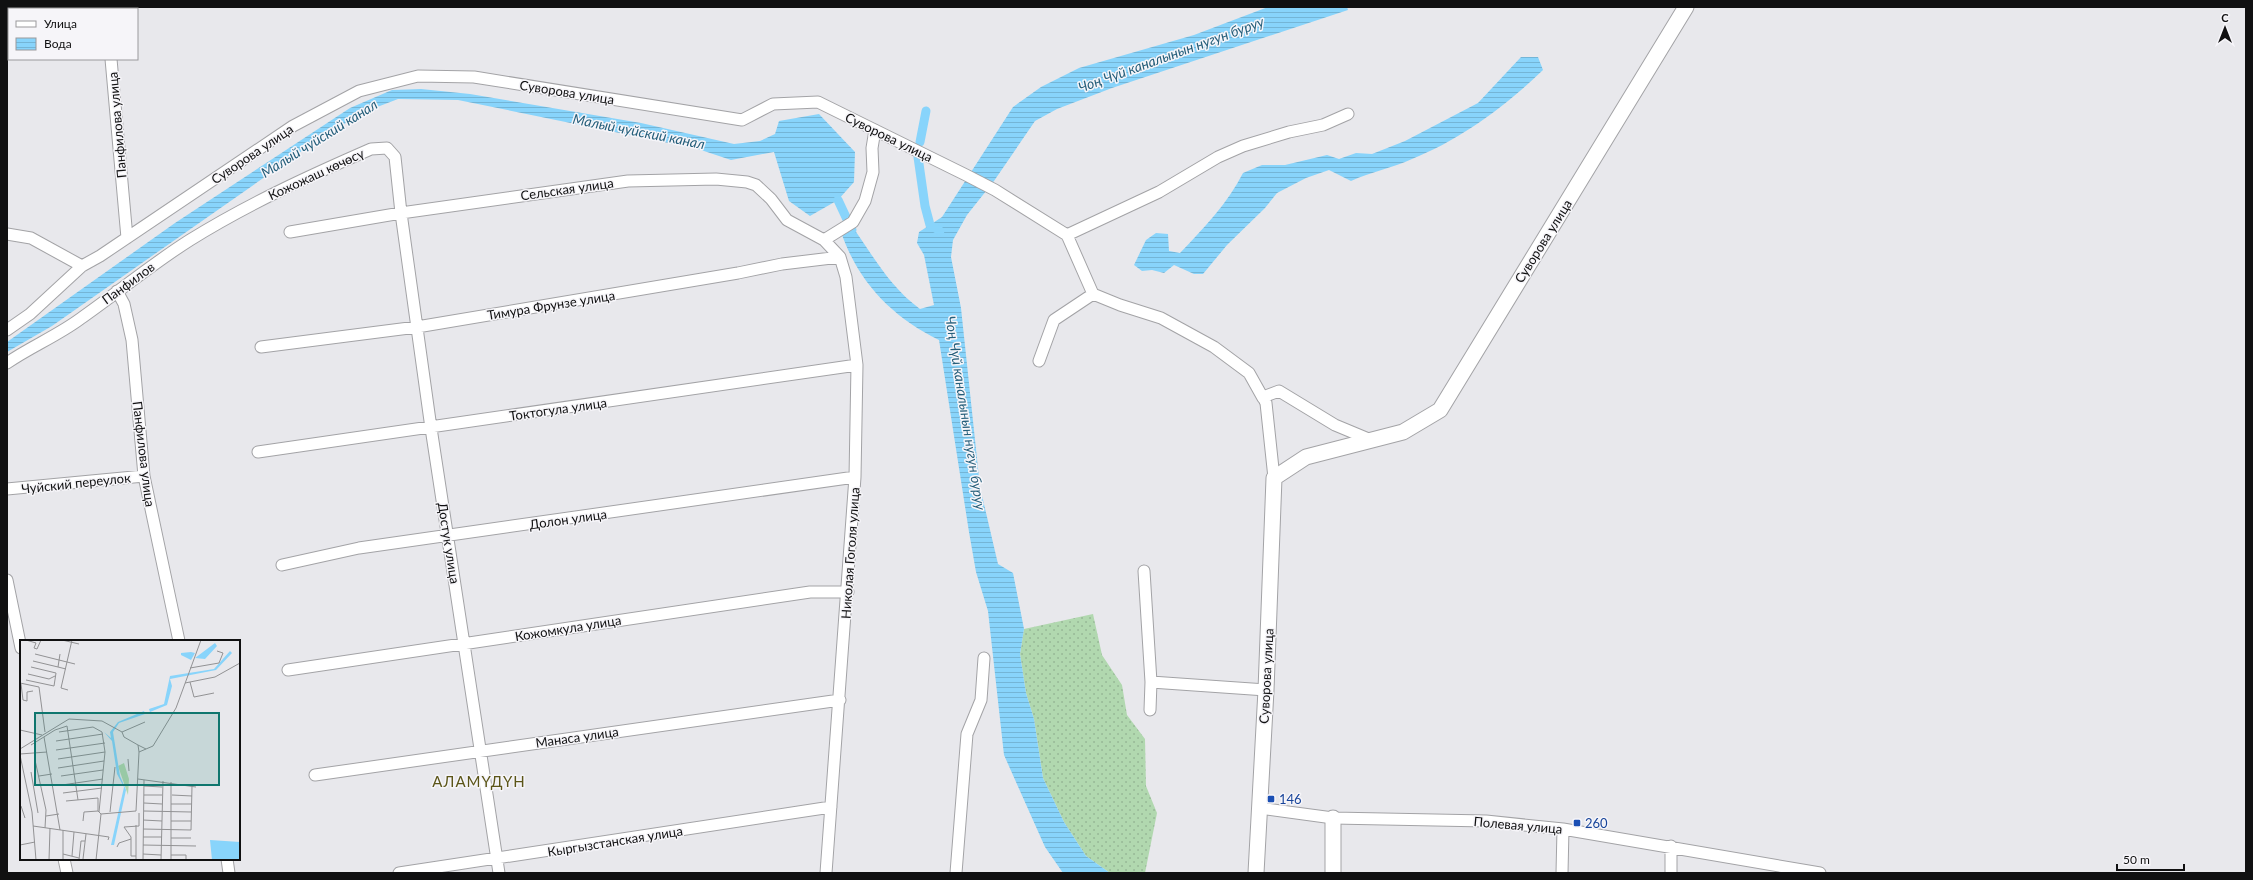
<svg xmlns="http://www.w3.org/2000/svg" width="2253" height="880" font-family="Lato,sans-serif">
  <defs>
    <pattern id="grass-dots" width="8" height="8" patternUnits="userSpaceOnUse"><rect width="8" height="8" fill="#b1d8af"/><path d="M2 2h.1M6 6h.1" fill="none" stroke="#97b896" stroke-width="1.8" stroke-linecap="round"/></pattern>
    <pattern id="water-rules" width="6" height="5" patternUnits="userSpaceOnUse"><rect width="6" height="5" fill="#88d4fb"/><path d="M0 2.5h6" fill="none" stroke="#74b5d6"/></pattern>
  </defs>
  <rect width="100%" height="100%" fill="#e8e8ec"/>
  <path fill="url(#grass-dots)" d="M1093 614 1102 655 1122 685 1127 715 1145 739 1146 786 1157 813 1145 873H1110L1086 856 1064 822 1043 778 1034 719 1026 693 1020 654 1024 629Z"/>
  <path fill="url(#water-rules)" d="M1268 7H1347L1348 10 1112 88 1057 109 1035 121 994 181 967 215 953 240 951 257 961 308 980 487 998 564 1013 573 1024 629 1020 654 1026 693 1034 719 1043 778 1064 822 1086 856 1110 873H1063L1045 847 1004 755 988 611 976 572 969 532 939 340C892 317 858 282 841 232L852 226C873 256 890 287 920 309L934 305 924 255 917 243 919 232 942 217 1013 107 1041 87 1079 68 1194 35Z
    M1521 57H1538L1543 70C1506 106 1460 140 1412 159 1392 168 1371 172 1351 181L1329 170 1306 178 1277 193 1265 208 1227 245 1203 274H1194L1174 265 1164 273 1152 270 1142 271 1134 265 1146 240 1156 233 1168 234 1169 251 1180 253C1203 229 1228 203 1243 173L1262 165H1285L1327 155 1339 159 1356 153 1372 154 1405 141 1478 103Z
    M421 89 470 94 641 123 734 144 760 141 775 134 779 121 819 114 855 152 854 182 838 200 810 216 789 201 774 152 731 160 698 149 458 100 398 99 372 109 329 132 52 326 7 352V342L175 223 350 108 392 90Z"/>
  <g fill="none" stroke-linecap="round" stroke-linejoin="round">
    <path stroke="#88d4fb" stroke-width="9" d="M920 142 926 111
      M918 157 925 206 930 225 940 231
      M838 200 852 230"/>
    <defs>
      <path id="street" d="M105 7 106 9
        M111 59 127 238
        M290 232 401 213 628 181 716 179 747 182 756 185 771 199 787 220 824 240 840 257 846 277 857 365 855 477 826 873
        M7 234 31 238 82 266
        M1067 235 1159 192 1218 157 1243 146 1289 132 1323 125 1348 114
        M824 240 853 222 865 201 873 172 872 148 875 130
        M117 291 124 304 132 340 144 476 179 641
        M7 330 30 314 82 266 100 256 293 126 359 91 418 76 474 77 742 120 773 104 818 102 966 175 995 190 1067 235 1093 294 1120 305 1161 318 1214 347 1249 373 1263 398
        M261 347 417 327 738 273 782 264 840 257
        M1039 361 1054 320 1093 294
        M7 363C30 347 57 336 80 319 117 293 152 264 190 240 248 204 309 176 371 149L387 148 395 157 401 213 431 428 499 873
        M258 452 857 365
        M1274 478 1266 403 1263 397 1279 391 1335 425 1371 440
        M7 489 144 476
        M282 565 359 548 855 477
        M1144 571 1151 682 1150 710
        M7 580 21 648
        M288 670 810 592H848
        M1151 682 1266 690
        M315 775 840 700
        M1259 808 1333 818 1486 821 1563 829 1820 873
        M1671 846V873
        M64 859 67 873
        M227 859 229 873
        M399 873 831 807
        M956 873 967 734 981 700 984 658
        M1562 873 1563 829"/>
      <path id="secondary" d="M1256 873 1266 690 1274 478 1306 457 1403 432 1440 410 1686 7
        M1333 873V818"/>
    </defs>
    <use href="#street" stroke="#a3a3a6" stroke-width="13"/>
    <use href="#secondary" stroke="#a3a3a6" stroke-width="17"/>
    <use href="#street" stroke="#fff" stroke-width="11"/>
    <use href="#secondary" stroke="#fff" stroke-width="15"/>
  </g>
  <g fill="#1a4fb4" stroke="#f6f5f9" stroke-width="1.5">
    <rect x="1267" y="795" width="8" height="8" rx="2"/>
    <rect x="1573" y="819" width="8" height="8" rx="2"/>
  </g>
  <g text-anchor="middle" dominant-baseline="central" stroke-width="3" stroke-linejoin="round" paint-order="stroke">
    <g font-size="13" fill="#101011" stroke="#f6f5f9">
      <text transform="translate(567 92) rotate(9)">Суворова улица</text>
      <text transform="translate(117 125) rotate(-95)">Панфилова улица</text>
      <text transform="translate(889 137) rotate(26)">Суворова улица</text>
      <text transform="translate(252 154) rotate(-34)">Суворова улица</text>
      <text transform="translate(316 174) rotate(-25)">Кожожаш көчөсү</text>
      <text transform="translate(567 189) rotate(-8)">Сельская улица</text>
      <text transform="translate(1543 241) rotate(-58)">Суворова улица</text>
      <text transform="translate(128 283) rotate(-36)">Панфилов</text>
      <text transform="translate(551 305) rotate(-9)">Тимура Фрунзе улица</text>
      <text transform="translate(558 409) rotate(-8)">Токтогула улица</text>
      <text transform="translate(144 454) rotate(83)">Панфилова улица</text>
      <text transform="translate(76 483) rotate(-6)">Чуйский переулок</text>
      <text transform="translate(568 519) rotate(-8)">Долон улица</text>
      <text transform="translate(449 543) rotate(81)">Достук улица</text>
      <text transform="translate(850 553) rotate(-86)">Николая Гоголя улица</text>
      <text transform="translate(568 628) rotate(-9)">Кожомкула улица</text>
      <text transform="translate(1266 676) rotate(-87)">Суворова улица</text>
      <text transform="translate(577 737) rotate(-8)">Манаса улица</text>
      <text transform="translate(1518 825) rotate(5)">Полевая улица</text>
      <text transform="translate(615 841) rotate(-9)">Кыргызстанская улица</text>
    </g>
    <g font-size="13" fill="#164399" stroke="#f6f5f9" text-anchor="start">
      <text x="1279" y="799">146</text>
      <text x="1585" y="823">260</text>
    </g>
    <g font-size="14" font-style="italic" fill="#245e7a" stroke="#f6f5f9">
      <text transform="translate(1171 54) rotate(-20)">Чоң Чүй каналынын нугун буруу</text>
      <text transform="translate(639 131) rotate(11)">Малый чуйский канал</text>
      <text transform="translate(319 138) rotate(-32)">Малый чуйский канал</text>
      <text transform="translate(966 413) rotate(81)">Чоң Чүй каналынын нугун буруу</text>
    </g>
    <g font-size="15" letter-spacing="1" fill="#5b5518" stroke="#f6f5f9">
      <text x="479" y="781">АЛАМҮДҮН</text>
    </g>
  </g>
  <g transform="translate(20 640)">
    <rect width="220" height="220" fill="#e8e8ec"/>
    <path d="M104 123 109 139 108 155 98 126Z" fill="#b1d8af"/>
    <path d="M195 3 197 6 185 19 175 18ZM210 11 212 13 196 30 150 39 152 46 147 65 130 72 129 69 144 64 150 36 194 29ZM171 12 175 13 171 20 161 15V13ZM124 71 125 74 99 83 93 92 100 136 106 150 94 205H91L104 147 97 134 92 101 84 92 91 98 90 92 98 82ZM190 200 220 202V220H192Z" fill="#88d4fb"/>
    <path fill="none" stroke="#929294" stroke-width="1" d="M6 0 16 3 14 8 17 9 21 0M42 0 59 4M15 14 55 24M40 14 38 27 46 29M13 21 38 27M170 28 199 23 203 13 197 11M8 34 29 39 35 36M6 40 34 46 36 33 11 27M170 42 174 57 194 53M0 43 19 47 25 92M165 43 195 37 220 23M1 44 3 60 7 61V52L13 51M48 50 41 48 52 0M0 90 22 95M39 92 73 87 82 92M102 92 125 82M24 97 40 190M36 101 83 94M11 105 35 90 47 86 58 160M0 109 49 79 82 81 102 92 104 97 118 105M36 110 85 103M119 112 118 105 126 109M0 114 27 112M0 115 12 172 16 220M38 119 85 112M108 119 109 131M15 120 26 170 25 188M38 128 84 121M11 132 18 173M19 136 32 134M41 136 83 130M118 139 176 147M42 145 83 139M124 146 142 147M43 153 82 148M124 155H142M152 155 172 156M46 161 78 158V171L81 174M124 163 142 164M151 164H172M1 166 5 178M116 171 119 112 133 106 156 68 181 0M124 171 171 172M79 172 85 112 82 92M90 172 95 127M81 174 116 171M26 176 39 174M123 180 142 181M63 181 64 172 78 171M151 181H171M116 185V220M13 186 89 197 88 200M123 189 171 190 172 146M123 197H142M151 198H171M0 205 15 202M123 205 176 206M97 207 99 203 111 199M43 214 59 218M123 214 141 215M151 215H166V220M52 216 54 192M116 216H111V197L104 187 119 186V173M63 219 66 194M29 220 30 188M43 220V190M59 220 61 201H65M76 220 81 174M123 220 124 140M141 220 143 141M151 220V142"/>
    <path fill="#0f766e" fill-opacity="0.15" stroke="#0f766e" stroke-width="2" d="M15 73H199V145H15Z"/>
    <rect width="220" height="220" fill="none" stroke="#101011" stroke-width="2"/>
  </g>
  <rect width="2253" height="880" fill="none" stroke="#101011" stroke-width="16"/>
  <rect x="8" y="8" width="130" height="52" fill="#f6f5f9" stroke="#9a999c"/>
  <rect x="16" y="21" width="20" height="6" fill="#ffffff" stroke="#9a999c"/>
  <text x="44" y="28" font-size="12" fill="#101011">Улица</text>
  <rect x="16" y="38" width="20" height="12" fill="url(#water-rules)" stroke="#9a999c"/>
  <text x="44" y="48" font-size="12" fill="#101011">Вода</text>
  <g transform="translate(2225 28)" stroke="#f6f5f9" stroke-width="3" paint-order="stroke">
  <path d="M0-3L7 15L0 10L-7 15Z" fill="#101011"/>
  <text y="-6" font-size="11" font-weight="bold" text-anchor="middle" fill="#101011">С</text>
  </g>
  <path d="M2117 864v6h67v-6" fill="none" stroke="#101011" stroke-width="2"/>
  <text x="2123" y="864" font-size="12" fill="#101011" stroke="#f6f5f9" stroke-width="3" paint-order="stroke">50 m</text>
</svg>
